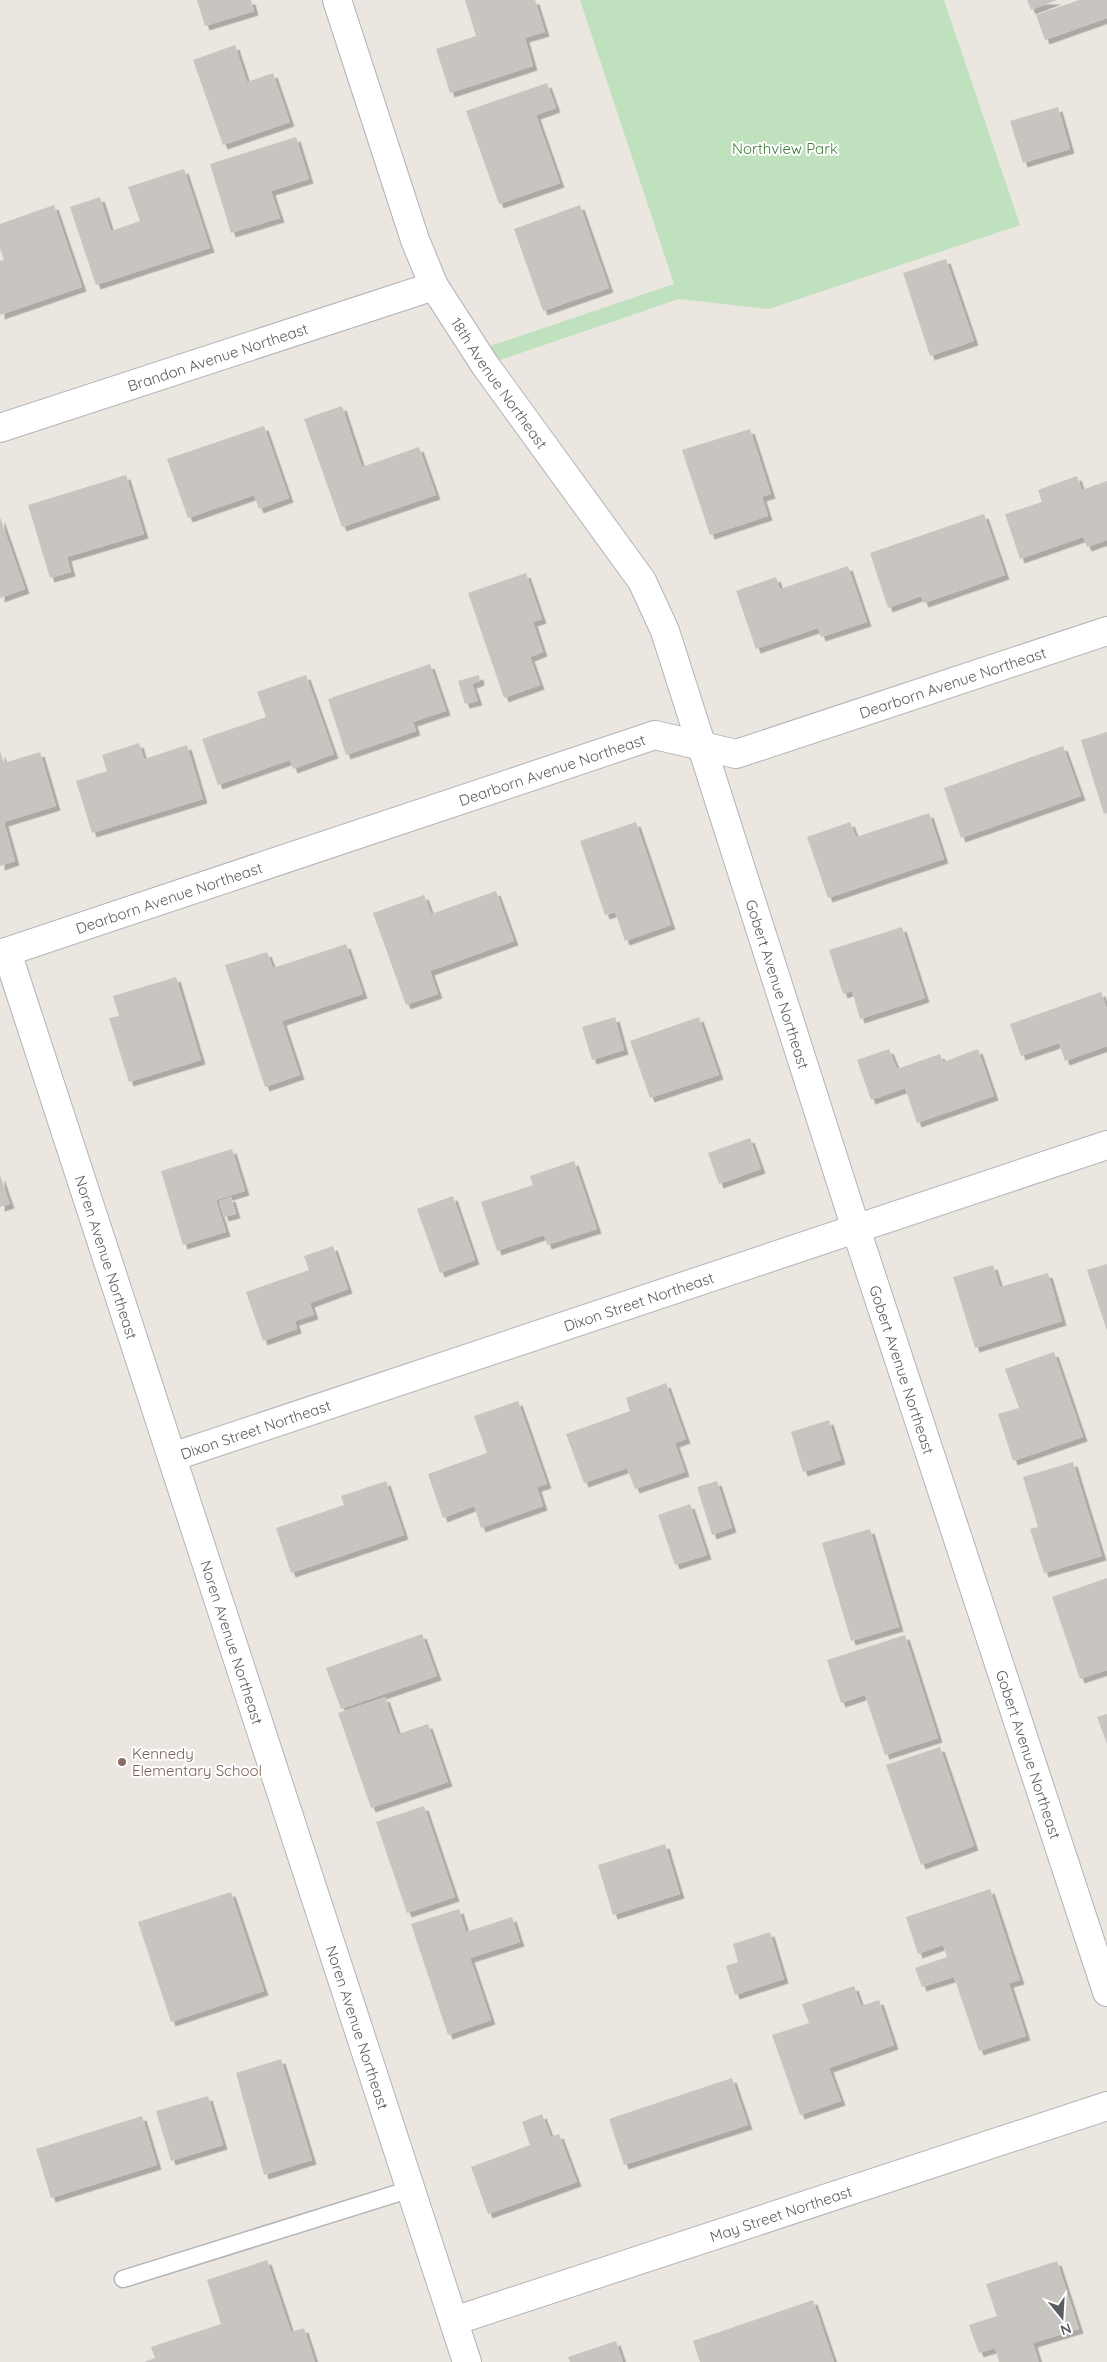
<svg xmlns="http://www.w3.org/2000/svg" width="1107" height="2362" font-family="Quicksand,sans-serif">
  <defs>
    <filter id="shadow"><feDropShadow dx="4.5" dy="4.5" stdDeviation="0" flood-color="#0004"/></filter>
  </defs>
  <rect width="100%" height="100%" fill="#ebe7e0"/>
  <path fill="#c0e1bd" d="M580 0H944L1020 225 769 309 679 299 485 365 475 351 674 284Z"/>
  <path fill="#c8c4bf" filter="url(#shadow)" d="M197 0H251L254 11 205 26Z
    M465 0H535L545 32 525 38 533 66 450 93 436 49 476 36Z
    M1027 0H1057L1031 10Z
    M1079 0H1107V18L1045 40 1036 15Z
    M235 45 247 82 273 73 290 122 223 145 193 60Z
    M547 83 556 108 536 115 560 183 499 204 466 111Z
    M1058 107 1070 149 1023 163 1010 121Z
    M296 137 309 179 271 191 280 218 231 233 210 164Z
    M184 169 210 248 96 285 70 207 100 197 111 231 140 221 128 187Z
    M54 205 82 287 0 315V261L4 260 0 248V224Z
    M580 205 609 288 543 311 514 229Z
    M946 259 974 341 930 356 903 273Z
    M342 406 362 467 419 447 436 495 342 527 304 419Z
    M264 426 289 498 259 509 254 495 188 518 167 459Z
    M750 429 771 494 762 497 768 516 710 535 682 450Z
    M126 475 144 534 67 557 71 572 50 578 28 505Z
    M1077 476 1082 490 1107 481V540L1087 547 1083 537 1020 559 1005 514 1042 502 1038 490Z
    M984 514 1005 575 924 603 921 596 888 608 870 553Z
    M0 517 25 589 0 598Z
    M848 566 867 622 821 637 818 628 756 649 736 591 776 577 780 589Z
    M526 573 542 619 533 622 543 652 530 657 540 685 504 698 468 593Z
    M430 664 446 711 413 722 416 731 346 755 328 699Z
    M306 675 334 754 293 769 290 760 218 785 202 739 266 717 257 692Z
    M479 675 480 681 472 684 478 701 465 704 458 681Z
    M1107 732V813L1104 814 1081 740Z
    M139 743 144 759 187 745 203 799 92 833 76 781 107 771 102 755Z
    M1063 746 1081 796 961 838 944 788Z
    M0 751 4 763 40 752 56 806 4 822 15 861 0 866Z
    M929 813 944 859 828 898 807 837 850 822 856 837Z
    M636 822 671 925 625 941 615 912 605 915 580 841Z
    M496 891 514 941 430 971 438 994 406 1005 373 913 424 895 431 914Z
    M902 927 925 998 860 1019 852 991 843 994 829 950Z
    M346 944 363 994 282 1021 300 1075 265 1087 225 965 267 952 273 968Z
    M176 977 201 1060 129 1082 109 1018 119 1016 113 996Z
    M1101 992 1107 1009V1046L1065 1061 1059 1043 1021 1056 1010 1024Z
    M615 1017 624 1050 592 1060 582 1027Z
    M699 1017 719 1075 650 1098 630 1041Z
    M889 1049 897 1069 940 1054 943 1062 978 1049 994 1096 917 1123 905 1088 871 1100 857 1060Z
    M750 1138 761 1169 719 1184 708 1153Z
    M232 1149 245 1191 216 1200 226 1232 183 1245 161 1171Z
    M574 1161 597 1229 547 1245 544 1235 497 1251 481 1202 533 1185 530 1176Z
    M0 1175 10 1204 0 1207Z
    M453 1196 475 1260 440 1273 417 1209Z
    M231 1197 236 1214 224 1217 219 1201Z
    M333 1246 348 1289 310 1303 314 1315 295 1321 297 1329 263 1341 246 1292 309 1270 304 1256Z
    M1107 1264V1331L1087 1270Z
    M993 1265 1000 1287 1048 1273 1062 1321 975 1348 953 1277Z
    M1054 1352 1083 1437 1013 1461 998 1414 1019 1408 1005 1369Z
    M666 1383 686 1439 675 1443 685 1472 635 1489 627 1468 584 1483 566 1434 630 1411 626 1398Z
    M518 1401 547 1484 537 1487 543 1506 481 1528 474 1506 443 1518 428 1474 487 1453 474 1416Z
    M829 1420 841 1460 803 1472 791 1432Z
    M1073 1462 1102 1556 1044 1573 1030 1529 1038 1527 1023 1477Z
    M386 1481 404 1535 291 1573 276 1528 344 1505 341 1496Z
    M717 1481 732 1528 712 1535 697 1487Z
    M690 1504 707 1555 675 1565 658 1515Z
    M870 1529 899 1627 851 1641 822 1543Z
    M1107 1578V1670L1080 1679 1052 1597Z
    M422 1634 437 1676 341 1709 326 1668Z
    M905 1635 938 1738 885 1755 865 1695 841 1703 827 1660Z
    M385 1697 398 1734 428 1724 448 1782 371 1808 338 1713Z
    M1107 1714V1744L1097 1717Z
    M940 1747 974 1846 921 1865 886 1765Z
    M424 1806 455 1897 407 1913 376 1822Z
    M665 1844 680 1894 613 1915 598 1865Z
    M990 1889 1020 1980 1009 1983 1026 2036 979 2051 954 1977 922 1987 915 1968 947 1957 943 1945 918 1954 906 1917Z
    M231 1892 264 1991 171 2022 138 1922Z
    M459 1909 466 1932 512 1917 520 1942 470 1958 491 2020 448 2035 411 1924Z
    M770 1932 784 1979 735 1995 726 1966 738 1962 733 1944Z
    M854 1986 861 2006 879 2000 894 2045 829 2068 841 2101 800 2115 772 2035 809 2023 802 2004Z
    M281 2059 312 2160 264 2175 236 2073Z
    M732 2078 748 2125 624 2165 609 2119Z
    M208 2096 223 2145 171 2161 156 2111Z
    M542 2114 551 2137 559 2134 577 2182 488 2214 471 2167 530 2145 522 2122Z
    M142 2116 157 2165 51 2198 36 2149Z
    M267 2260 291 2332 304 2328 315 2362H144L155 2358 151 2347 221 2324 207 2280Z
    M1057 2261 1079 2329 1033 2343 1039 2362H999L995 2348 979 2353 969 2325 997 2316 986 2284Z
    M813 2300 834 2362H700L693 2341Z
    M616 2341 623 2362H570L568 2357Z"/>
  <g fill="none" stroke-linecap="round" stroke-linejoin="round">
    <defs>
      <path id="lane" d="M123 2279 411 2189"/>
      <g id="street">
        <path id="s1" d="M337 0 415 240 434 286 485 365 642 581 665 631 856 1229 1107 1992"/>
        <path id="s2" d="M0 428 434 286"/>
        <path id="s3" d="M7 952 467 2362"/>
        <path id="s4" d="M0 954 655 735 736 754 1107 631"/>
        <path id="s5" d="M172 1457 1107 1145"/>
        <path id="s6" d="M454 2321 1107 2106"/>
      </g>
    </defs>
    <use href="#lane" stroke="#b1b3b7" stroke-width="19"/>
    <use href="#street" stroke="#b1b3b7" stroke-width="30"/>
    <use href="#lane" stroke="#fff" stroke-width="16"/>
    <use href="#street" stroke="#fff" stroke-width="28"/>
  </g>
  <circle fill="#8d6e63" stroke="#fff" stroke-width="2" cx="122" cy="1762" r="5"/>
  <g text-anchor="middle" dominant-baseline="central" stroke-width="4" stroke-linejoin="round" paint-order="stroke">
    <g font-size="15" fill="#3c7e39" stroke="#fff">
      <text x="785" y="148">Northview Park</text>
    </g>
    <g font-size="15" fill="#595c60" stroke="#fff">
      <text stroke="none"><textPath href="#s2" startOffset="229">Brandon Avenue Northeast</textPath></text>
      <text stroke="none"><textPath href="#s1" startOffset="419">18th Avenue Northeast</textPath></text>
      <text stroke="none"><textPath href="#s4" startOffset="1002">Dearborn Avenue Northeast</textPath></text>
      <text stroke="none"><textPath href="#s4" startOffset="582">Dearborn Avenue Northeast</textPath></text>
      <text stroke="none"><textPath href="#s4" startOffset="178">Dearborn Avenue Northeast</textPath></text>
      <text stroke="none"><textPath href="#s1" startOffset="1089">Gobert Avenue Northeast</textPath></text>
      <text stroke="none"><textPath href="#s3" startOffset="321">Noren Avenue Northeast</textPath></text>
      <text stroke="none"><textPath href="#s5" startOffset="492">Dixon Street Northeast</textPath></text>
      <text stroke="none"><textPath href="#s1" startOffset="1494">Gobert Avenue Northeast</textPath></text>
      <text stroke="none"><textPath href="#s5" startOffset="88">Dixon Street Northeast</textPath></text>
      <text stroke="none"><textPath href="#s3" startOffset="726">Noren Avenue Northeast</textPath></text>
      <text stroke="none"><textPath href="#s1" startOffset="1899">Gobert Avenue Northeast</textPath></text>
      <text stroke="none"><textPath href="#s3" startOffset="1131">Noren Avenue Northeast</textPath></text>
      <text stroke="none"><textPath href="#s6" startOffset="344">May Street Northeast</textPath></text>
    </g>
    <g font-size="15" fill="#785e54" stroke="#fff" text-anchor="start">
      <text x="132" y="1753">Kennedy<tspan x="132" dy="17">Elementary School</tspan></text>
    </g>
  </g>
  <g transform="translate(1062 2317) rotate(162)" stroke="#ffffff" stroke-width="4" paint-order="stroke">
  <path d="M0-4L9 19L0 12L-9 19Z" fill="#595c60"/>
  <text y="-8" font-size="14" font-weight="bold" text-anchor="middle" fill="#595c60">N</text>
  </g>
</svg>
